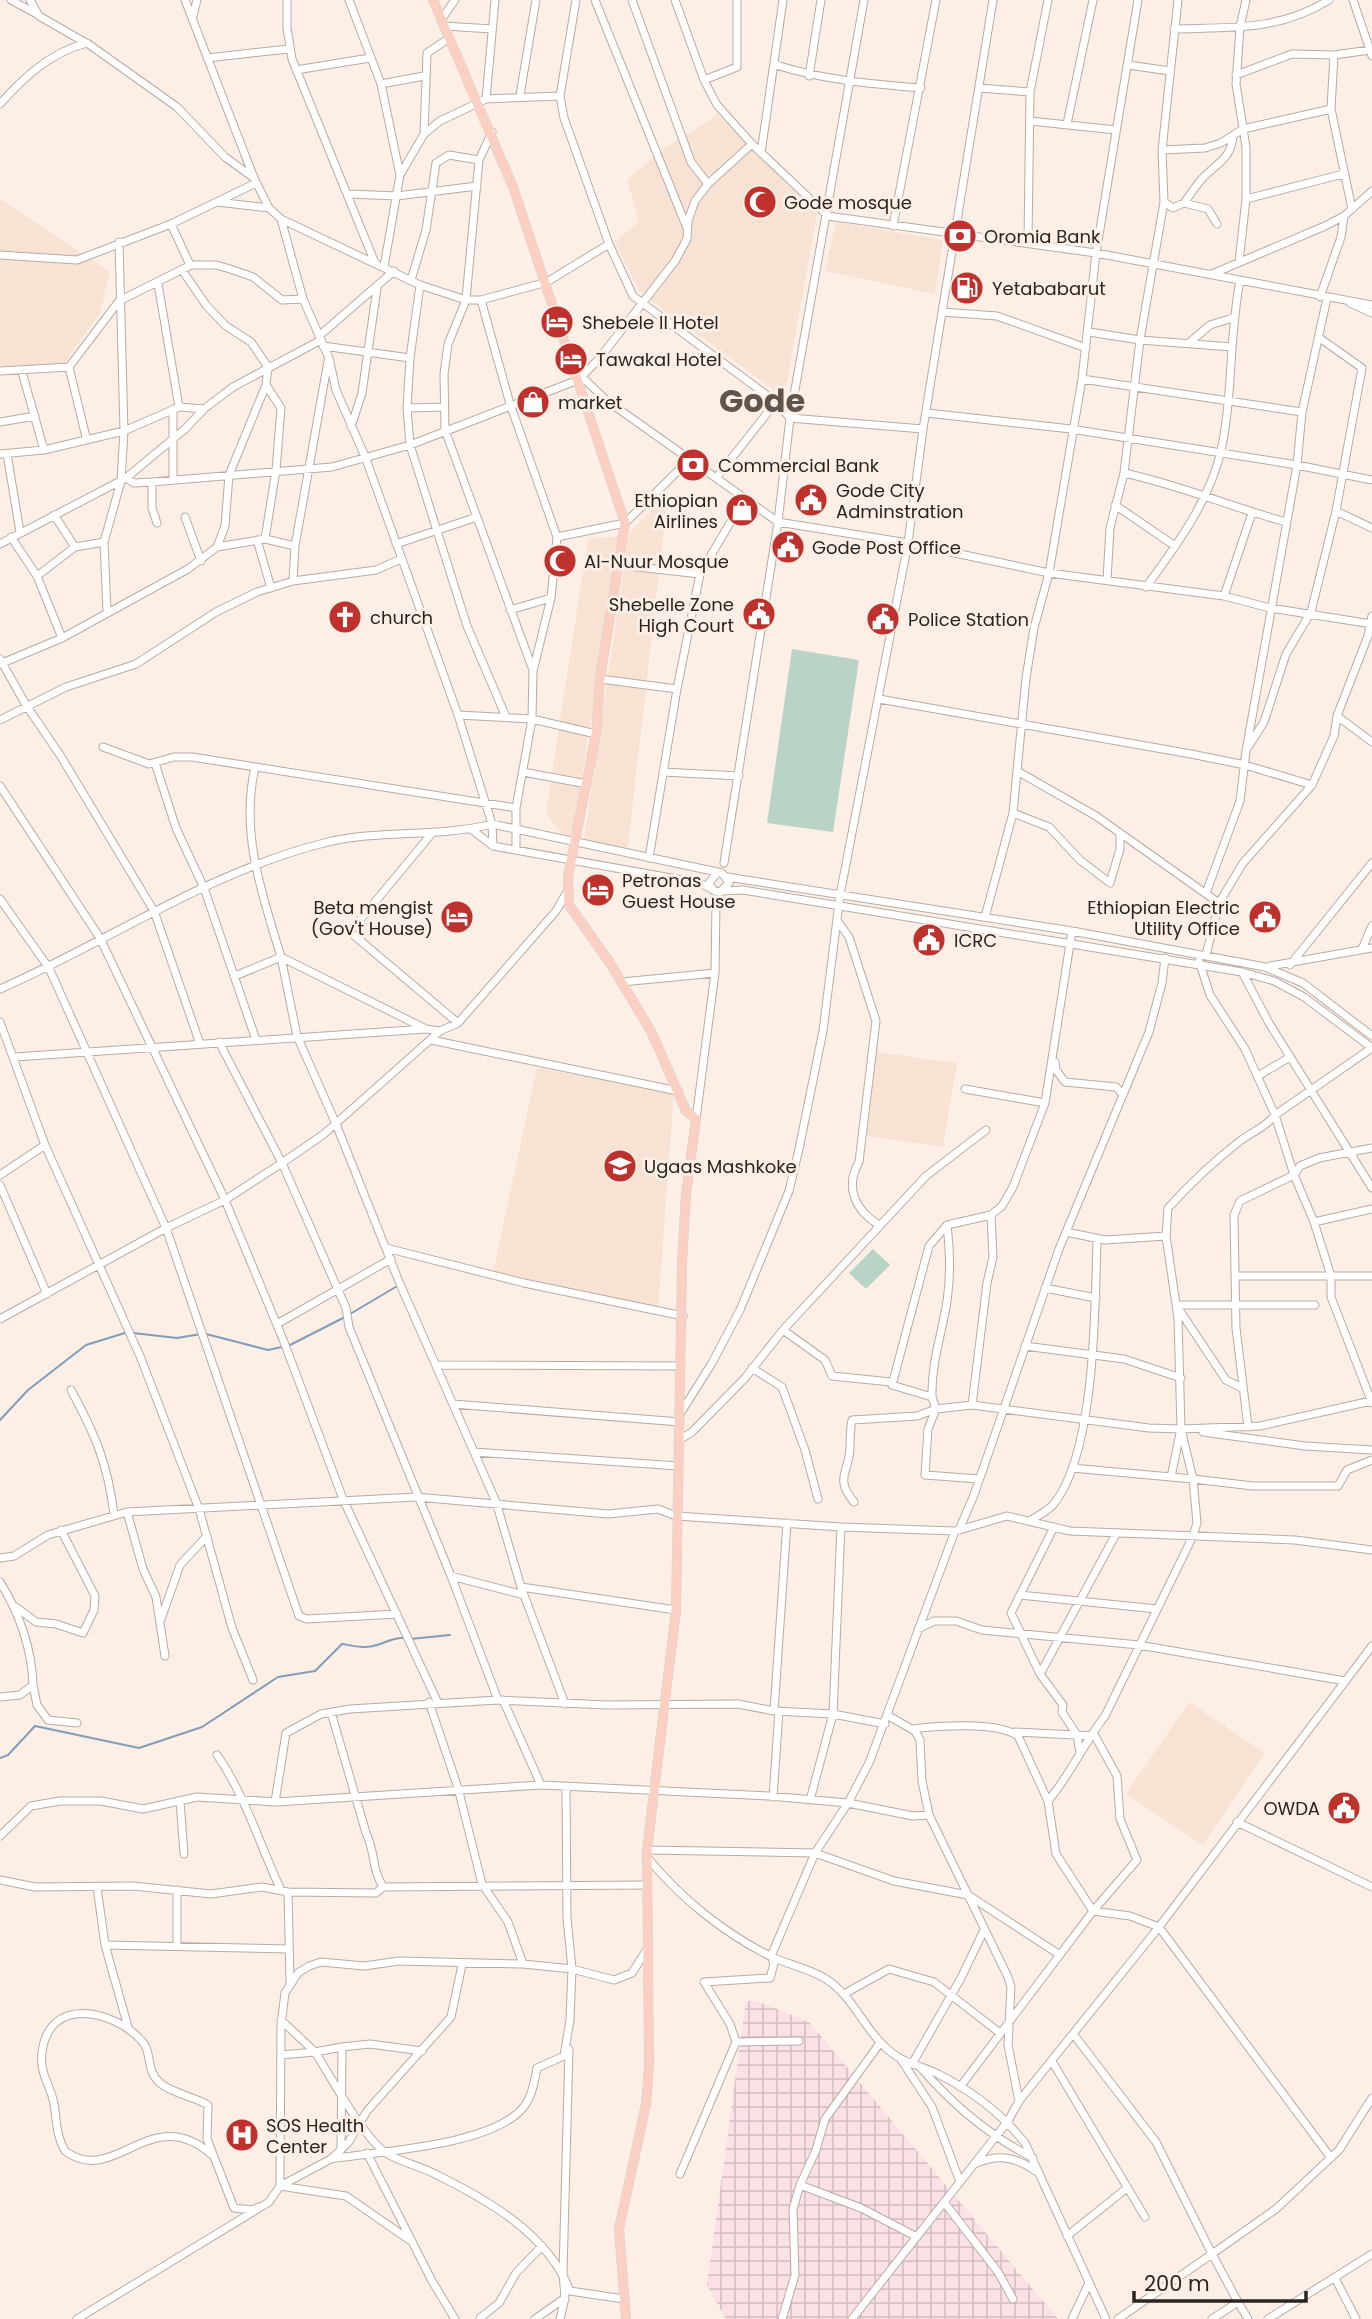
<svg xmlns="http://www.w3.org/2000/svg" width="1372" height="2319" font-family="Poppins,sans-serif">
  <defs>
    <pattern id="industrial-grid" width="8" height="8" patternUnits="userSpaceOnUse" patternTransform="scale(1.75)"><rect width="8" height="8" fill="#fbe1e6"/><path d="M0 4h8M4 0v8" fill="none" stroke="#d7c1c5"/></pattern>
  </defs>
  <rect width="100%" height="100%" fill="#fdefe6"/>
  <path fill="#f7e2d4" d="M718 115 817 214 784 397 640 292 615 242 639 221 627 180 662 150Z
    M0 199 110 272 100 313 62 366 0 370Z
    M836 222 943 240 935 294 825 271Z
    M668 494 627 854 583 845 629 534Z
    M620 536 571 846 546 813 588 539Z
    M875 1052 957 1063 943 1147 867 1136Z
    M537 1068 674 1092 658 1309 493 1273Z
    M1189 1702 1265 1753 1203 1845 1126 1794Z"/>
  <path fill="url(#industrial-grid)" d="M746 2001H757L809 2022 1058 2319H726L707 2285Z"/>
  <path fill="#b9d4c6" d="M792 649 859 660 833 832 767 823Z
    M873 1249 890 1265 866 1289 849 1273Z"/>
  <g fill="none" stroke-linecap="round" stroke-linejoin="round">
    <path stroke="#819db8" stroke-width="2" d="M350 1314 399 1285
      M133 1333 177 1338 201 1334
      M206 1334 268 1350 282 1347
      M288 1346 345 1317
      M0 1420 28 1390 86 1345 128 1332
      M410 1639 450 1635
      M0 1758 8 1755 35 1726 139 1748 202 1727 278 1677 315 1671 342 1644C354 1646 365 1649 377 1645 388 1642 393 1637 404 1638"/>
    <defs>
      <path id="minor" d="M11 0 35 13
        M30 0 39 16 86 43
        M185 0 254 178
        M287 0V28L292 59 375 263
        M349 0 381 84 400 175
        M576 0 560 96 564 118 609 244 633 296 776 402 790 418 923 429
        M595 0 687 228
        M632 0 691 162 708 184
        M675 0 704 80 717 105 752 144 828 216 1096 253 1372 305
        M1353 0 1372 56
        M193 16 197 0
        M441 20 455 0
        M444 26 492 29
        M1174 29C1232 27 1279 31 1329 0
        M1334 55 1331 109 1352 209
        M207 58 288 49
        M776 65C824 80 871 84 921 88
        M1128 65 1170 71
        M296 70 370 58
        M1236 75 1292 54 1334 55 1370 50
        M809 76 821 0
        M704 80 737 67V0
        M381 84 424 76
        M979 88 1030 92
        M520 95 536 0
        M486 99 495 0
        M0 104C24 77 51 52 87 43L177 107 225 157 254 178 269 208 281 219 303 299 329 358 336 390 366 459 458 715 492 824 493 846
        M1030 121 1116 130
        M1067 124 1093 0
        M424 134 427 53 448 39
        M1162 150 1205 148 1221 143 1243 129 1331 109
        M761 153 783 0
        M349 194 397 196 477 186
        M1246 199 1343 174
        M217 202 269 208
        M1164 202 1173 208 1184 203 1208 209 1217 224
        M1184 203C1190 195 1195 187 1201 180 1216 163 1231 160 1233 136
        M281 219 420 285 466 300H481L547 282 609 244
        M171 224 190 265
        M893 226 936 0
        M1028 242 1030 92 1048 0
        M0 255 77 260 171 224 256 183
        M1239 262 1246 199V147L1236 84 1240 27 1246 0
        M384 267 400 175 424 134 440 121 486 99 560 96
        M1212 274 1325 226 1344 216 1372 191
        M411 280 426 230 436 163 449 155 479 160
        M158 284 179 407
        M420 285 410 358 407 408 410 445 467 626 506 717
        M1320 297 1341 237 1344 216
        M466 299 479 160 492 132
        M466 300 448 344 444 374 445 430 533 670
        M481 300 510 404 557 537 551 598 533 671 532 719 516 808V850
        M1350 303 1372 313
        M942 312 997 316 1086 348
        M1089 332 1140 340 1232 347
        M319 336 394 271
        M1189 343 1210 325 1233 318
        M323 346 410 358
        M69 367 86 437
        M0 371 69 367 119 301 191 265H216L230 269 253 277 282 300 303 299
        M22 372 44 450
        M582 377 606 400 778 522 908 543 1049 573 1224 596 1270 608 1372 624
        M1082 379 1302 412
        M407 408 444 407
        M173 409V479
        M927 413 1071 429 1297 465 1372 480
        M0 422 35 416
        M351 427 362 393 377 288
        M0 454 44 450 124 431 179 407 204 409 233 387 321 340
        M7 454 20 532
        M1124 473C1180 485 1231 507 1286 522
        M126 478 185 429 204 409
        M716 478 776 402
        M152 482V508L157 523
        M1115 505 1175 546
        M1336 511 1372 528
        M54 515 75 547
        M185 517 201 561
        M11 537 37 576 62 638
        M557 537 625 523 691 458
        M265 539 276 470 281 408 266 385
        M257 540 271 588
        M0 544 126 478 134 483 152 482 332 467 410 445 578 380 599 359 675 261 687 239 688 221 695 201 708 184 752 144
        M396 544 477 517
        M217 547 265 539 295 546
        M620 565 700 574
        M37 576 75 547 104 542
        M1107 580 1110 528 1124 473 1140 340 1164 202 1162 150 1178 0
        M293 581 295 546 328 361
        M1146 587C1176 546 1209 502 1221 451 1233 395 1229 337 1240 280
        M1224 596 1252 513
        M510 610 551 598
        M107 611 104 542 121 481 124 431 119 242
        M0 659 26 705 60 755 154 911 200 1044
        M0 664 62 638 188 569 217 547 225 526 229 475 266 385 268 367 251 342 226 326 206 305 182 270
        M600 679 677 689
        M879 699 1191 754 1245 765 1312 785
        M458 715 532 719 596 734
        M1337 716 1372 742
        M0 720 66 687 136 664 216 612 257 592 293 581 376 570 401 559
        M103 747 149 764 174 757H192L516 808
        M1248 747 1264 722 1286 654 1311 612 1336 511 1362 368 1321 339
        M155 763 176 828 204 888 256 1040
        M255 767C240 833 262 894 281 957L426 1029 440 1031
        M1017 771 1096 816 1219 903 1206 955
        M523 772 587 784
        M663 772 739 776
        M0 786 100 938 225 1200 284 1342 343 1499 437 1701
        M1013 813 1049 827 1080 860 1110 883 1120 849V833
        M471 829 493 846 699 883 712 889
        M433 832 350 932 458 1023
        M649 858 677 689 700 574 744 499
        M724 863 778 522 790 418 864 0
        M727 877 1072 931 1265 967 1303 983 1372 1036
        M724 891 743 890 1242 972 1274 981 1304 997 1372 1048
        M1206 893 1240 801 1246 751 1297 465 1302 412 1327 298
        M0 899 49 968 166 1228 299 1616 307 1619 397 1614
        M1219 903 1243 863 1312 785 1334 736 1337 716 1368 636 1372 616
        M985 917 1013 813 1026 678 1034 628 1049 573 1082 379 1096 253 1138 0
        M839 923 849 937 876 1021 859 1162C844 1188 856 1211 879 1225
        M1072 931 1045 1103 1013 1187 1002 1206 991 1215 947 1225 929 1246 892 1385 932 1397 936 1409 972 1405 1149 1428 1181 1429 1260 1426 1371 1401
        M1362 949 1372 926
        M1199 961 1210 995 1245 1049 1275 1115 1294 1175 1314 1222 1331 1276V1297L1372 1403
        M1290 965 1372 863
        M1270 966 1372 948
        M1242 972 1269 1023 1372 1188
        M235 976 281 957 297 1036 336 1124 400 1284 496 1502 521 1587 565 1704
        M622 982 715 973
        M0 989C108 942 208 872 324 843 379 829 437 838 492 824L722 873 729 883 720 892 714 891 709 883 717 873
        M0 1022 45 1145 140 1356 199 1509 232 1628 253 1680
        M431 1040 678 1091
        M219 1042 282 1163 346 1308 349 1327 451 1576 498 1700
        M1372 1048 1275 1115C1265 1128 1253 1131 1240 1141 1214 1161 1190 1184 1168 1208L1166 1236 1178 1318 1181 1429 1193 1479 1253 1486H1338L1347 1470 1372 1460
        M15 1057 426 1029
        M1055 1062 1056 1070 1065 1082 1116 1087 1123 1095
        M1258 1076 1290 1057
        M965 1089 1045 1103
        M696 1119 715 973 716 901
        M0 1175 45 1145
        M0 1185 47 1294
        M1314 1222 1372 1209
        M1066 1232 1105 1240 1166 1236
        M386 1248 524 1283 683 1316
        M1235 1276H1372
        M1045 1288 1096 1298
        M0 1319 166 1228 225 1200 282 1163 324 1134 440 1031 458 1023 556 911 567 892
        M277 1324 391 1259
        M783 1330 825 1360 832 1376 891 1382
        M1025 1346 1124 1359 1181 1378
        M438 1365 681 1366
        M752 1368 782 1387 805 1450 818 1499
        M1242 1388 1226 1380 1176 1305H1315
        M71 1390C95 1434 108 1464 114 1515
        M932 1397C931 1363 942 1334 947 1301 951 1275 950 1251 947 1225
        M453 1404 680 1422
        M972 1405 987 1283 993 1257 991 1215
        M680 1414 712 1363 740 1310 789 1191 799 1149 823 1031 840 895 908 543 923 429 993 0
        M1248 1427 1236 1328 1234 1215 1240 1201 1294 1175 1300 1166 1319 1158 1372 1148
        M1203 1432 1305 1446 1372 1450
        M679 1440 692 1432 745 1378 783 1330 926 1176 986 1130
        M474 1452 678 1466
        M1072 1468 1171 1477 1180 1433
        M854 1502C834 1478 849 1473 850 1448 850 1438 850 1430 852 1420L917 1416 936 1409 928 1429 925 1475 979 1479
        M127 1512 143 1569 156 1597 165 1656
        M1031 1520C1038 1516 1047 1511 1053 1505 1096 1453 1095 1306 1097 1239
        M959 1530 1007 1516 1070 1531 1295 1540 1372 1550
        M0 1558 14 1556 48 1535 127 1512 416 1497 608 1514 658 1509 676 1516 841 1527 955 1531
        M451 1576 524 1595
        M0 1582C19 1612 32 1649 33 1685L20 1695 0 1697
        M521 1587 676 1610
        M1020 1595 1157 1609
        M16 1607 36 1622 56 1624 83 1633 94 1610 95 1596 61 1530
        M161 1619 180 1565 207 1536
        M918 1629 934 1621H956L982 1630 1139 1645 1345 1681
        M1040 1674 1011 1613 1054 1527
        M33 1685 37 1705 48 1720 77 1723
        M503 1700 541 1785
        M429 1702 458 1788 482 1884 508 1922 523 1964
        M774 1711 787 1523
        M331 1712 366 1833C376 1854 371 1867 383 1887
        M887 1715 915 1731 920 1740 922 1781 929 1815 1008 1977 1011 1987 1008 2045 1019 2101
        M912 1729C937 1726 997 1721 1018 1736L1048 1801 1056 1854 1093 1911 1130 1916 1159 1927 1331 2158
        M1080 1753 1077 1735 1062 1712 1063 1705 1040 1674 1116 1534
        M217 1755C244 1793 260 1845 280 1888
        M773 1797 779 1711
        M810 1800 833 1714 841 1527
        M180 1801 184 1854
        M1048 1801C1070 1775 1084 1743 1105 1716L1193 1536 1197 1523 1193 1479 1171 1477
        M275 1802 286 1733 321 1714 350 1709 498 1700 607 1705 738 1704 774 1711 833 1714 885 1724
        M1237 1822 1372 1887
        M0 1836 31 1806 60 1801H101L143 1809 197 1797 276 1802 541 1785 769 1796 848 1803 913 1816 929 1815
        M647 1850 815 1853 894 1881 968 1895 1060 1955
        M647 1857C679 1897 725 1934 772 1957 790 1965 810 1969 826 1979 857 1999 866 2037 898 2057 911 2065 925 2067 938 2074 970 2090 1002 2114 1025 2143L1106 2319
        M0 1880 35 1887 133 1886 211 1894 262 1887 288 1892 376 1893 383 1887 647 1885
        M97 1887 105 1945
        M288 1892 290 1982
        M177 1946V1890
        M844 1994 889 1969 934 1982 1000 2033
        M281 2020 315 2052 342 2047
        M128 2027 105 1945 289 1949
        M1074 2035 1156 2142 1212 2254 1276 2209 1339 2150 1372 2098
        M799 2041 736 2042 730 2024 704 1982 770 1978 774 1964 771 1956 815 1853 848 1803 869 1763 955 1531 959 1530 974 1495 1059 1249 1149 1032 1162 983 1165 958
        M281 2055 315 2052C331 2077 363 2137 386 2153 400 2162 420 2166 435 2174 488 2200 548 2234 570 2291L624 2299
        M900 2058 932 2107 960 2182
        M1053 2063 1145 2217
        M912 2064 961 1978 984 1930
        M921 2068C952 2104 990 2136 1033 2158
        M960 2087 1093 1911 1137 1860 1120 1819 1117 1776 1095 1736 1015 1732
        M341 2150 342 2047 370 2044 422 2051
        M367 2153 432 2281 455 2319
        M212 2155C151 2100 115 2188 65 2151 56 2136 57 2121 54 2104 51 2086 39 2073 42 2053 48 1996 112 2009 141 2040 153 2052 145 2070 160 2083 173 2094 193 2096 208 2105L207 2139 234 2208 252 2210 259 2207
        M331 2159C379 2151 490 2146 523 2108 532 2097 534 2083 537 2068L564 2056 570 2020 572 1969 567 1918 566 1788
        M977 2163C1000 2153 1018 2158 1037 2172
        M680 2174 736 2042
        M800 2185 861 2208 917 2237
        M280 2186 331 2159 348 2143 367 2111 451 2017 462 1965
        M280 2186 346 2196 411 2241
        M944 2202 998 2272 1013 2299
        M1067 2236 1127 2188
        M1335 2278 1356 2319
        M480 2318 499 2303 516 2273 541 2247
        M77 2319 269 2202 280 2186 281 2025 285 1993 298 1973 309 1966 321 1962 364 1966 399 1961 523 1964 572 1969 614 1980 632 1973 646 1951
        M535 2319 565 2298 563 2273 569 2049
        M560 2319 565 2298
        M782 2319 795 2275 793 2209 800 2185 816 2150 825 2119 880 2043
        M852 2319 1008 2121 1019 2101 1159 1927 1372 1646
        M1072 2319 1089 2283
        M1118 2319 1212 2254 1238 2302
        M1212 2319 1238 2302 1248 2319
        M1268 2319 1372 2254"/>
      <path id="major" d="M433 0 513 187 625 523 600 679 596 734 568 877 569 905 610 963 651 1031 686 1111 696 1119 686 1194 682 1262 676 1610 647 1850 649 2066 646 2104 619 2229 626 2319"/>
    </defs>
    <use href="#minor" stroke="#b9aba3" stroke-width="9"/>
    <use href="#major" stroke="#d4d3d3" stroke-width="10"/>
    <use href="#minor" stroke="#fff" stroke-width="7"/>
    <use href="#major" stroke="#fbcfc2" stroke-width="9"/>
  </g>
  <defs>
    <symbol id="mosque-disc" viewBox="-11 -11 22 22"><circle r="9.5" fill="#bf312c" stroke="#fdefe6"/><path d="M3.5-4.9A6 6 0 1 0 3.5 4.9A5 5 0 1 1 3.5-4.9Z" fill="#fff"/></symbol>
    <symbol id="bank-disc" viewBox="-11 -11 22 22"><circle r="9.5" fill="#bf312c" stroke="#fdefe6"/><path d="M-6-4H6V4H-6ZM0-2.3a2.3 2.3 0 1 0 0 4.6a2.3 2.3 0 1 0 0-4.6Z" fill="#fff"/></symbol>
    <symbol id="fuel-disc" viewBox="-11 -11 22 22"><circle r="9.5" fill="#bf312c" stroke="#fdefe6"/><path d="M-5.5-6h7V0h2V4h1.3V-2.5L3-4.5l.8-.8L6-3V5H2.5V1h-1V6h-7ZM-4.2-4.7v3.2H.2V-4.7Z" fill="#fff"/></symbol>
    <symbol id="hotel-disc" viewBox="-11 -11 22 22"><circle r="9.5" fill="#bf312c" stroke="#fdefe6"/><path d="M-6-4.5h1.5V1H6V5H4.5V3h-9V5H-6ZM-4 0a1.8 1.8 0 1 1 3.6 0ZM.5 0V-2.5h3Q6-2.5 6 0Z" fill="#fff"/></symbol>
    <symbol id="shop-disc" viewBox="-11 -11 22 22"><circle r="9.5" fill="#bf312c" stroke="#fdefe6"/><path d="M-5-2.5h2.3a2.7 3.5 0 0 1 5.4 0H5L5.5 6h-11ZM-1.5-2.5h3a1.5 2.3 0 0 0-3 0Z" fill="#fff"/></symbol>
    <symbol id="civic-disc" viewBox="-11 -11 22 22"><circle r="9.5" fill="#bf312c" stroke="#fdefe6"/><path d="M-.6-6.5H3V-4.5H.6V-3L4-1V1h2V6H-6V1h2V-1L-.6-3ZM-1.2 2.5V6h2.4V2.5Z" fill="#fff"/></symbol>
    <symbol id="church-disc" viewBox="-11 -11 22 22"><circle r="9.5" fill="#bf312c" stroke="#fdefe6"/><path d="M-1.2-6h2.4v3.5h3.3v2.4h-3.3V6h-2.4V-.1h-3.3v-2.4h3.3Z" fill="#fff"/></symbol>
    <symbol id="school-disc" viewBox="-11 -11 22 22"><circle r="9.5" fill="#bf312c" stroke="#fdefe6"/><path d="M0-5L7-2L0 1L-7-2ZM-4 1L0 2.5L4 1V4Q0 6-4 4Z" fill="#fff"/></symbol>
    <symbol id="hospital-disc" viewBox="-11 -11 22 22"><circle r="9.5" fill="#bf312c" stroke="#fdefe6"/><path d="M-5-5h3v3.5h4V-5h3V5h-3V1.5h-4V5h-3Z" fill="#fff"/></symbol>
  </defs>
  <g fill-rule="evenodd">
    <use href="#mosque-disc" x="741" y="183" width="38" height="38"/>
    <use href="#bank-disc" x="941" y="217" width="38" height="38"/>
    <use href="#fuel-disc" x="948" y="269" width="38" height="38"/>
    <use href="#hotel-disc" x="538" y="303" width="38" height="38"/>
    <use href="#hotel-disc" x="552" y="340" width="38" height="38"/>
    <use href="#shop-disc" x="514" y="383" width="38" height="38"/>
    <use href="#bank-disc" x="674" y="446" width="38" height="38"/>
    <use href="#civic-disc" x="792" y="481" width="38" height="38"/>
    <use href="#shop-disc" x="723" y="491" width="38" height="38"/>
    <use href="#civic-disc" x="769" y="528" width="38" height="38"/>
    <use href="#mosque-disc" x="541" y="542" width="38" height="38"/>
    <use href="#civic-disc" x="740" y="595" width="38" height="38"/>
    <use href="#church-disc" x="326" y="598" width="38" height="38"/>
    <use href="#civic-disc" x="864" y="600" width="38" height="38"/>
    <use href="#hotel-disc" x="579" y="871" width="38" height="38"/>
    <use href="#hotel-disc" x="438" y="898" width="38" height="38"/>
    <use href="#civic-disc" x="1246" y="898" width="38" height="38"/>
    <use href="#civic-disc" x="910" y="921" width="38" height="38"/>
    <use href="#school-disc" x="601" y="1147" width="38" height="38"/>
    <use href="#civic-disc" x="1325" y="1789" width="38" height="38"/>
    <use href="#hospital-disc" x="223" y="2116" width="38" height="38"/>
  </g>
  <g text-anchor="middle" dominant-baseline="central" stroke-width="6" stroke-linejoin="round" paint-order="stroke">
    <g font-size="18" fill="#292421" stroke="#fdefe6" text-anchor="start">
      <text x="784" y="202">Gode mosque</text>
      <text x="984" y="236">Oromia Bank</text>
      <text x="992" y="288">Yetababarut</text>
      <text x="582" y="322">Shebele II Hotel</text>
      <text x="596" y="359">Tawakal Hotel</text>
      <text x="558" y="402">market</text>
      <text x="718" y="465">Commercial Bank</text>
      <text x="836" y="490">Gode City<tspan x="836" dy="21">Adminstration</tspan></text>
      <text x="718" y="500" text-anchor="end">Ethiopian<tspan x="718" dy="21">Airlines</tspan></text>
      <text x="812" y="547">Gode Post Office</text>
      <text x="584" y="561">Al-Nuur Mosque</text>
      <text x="734" y="604" text-anchor="end">Shebelle Zone<tspan x="734" dy="21">High Court</tspan></text>
      <text x="370" y="617">church</text>
      <text x="908" y="619">Police Station</text>
      <text x="622" y="880">Petronas<tspan x="622" dy="21">Guest House</tspan></text>
      <text x="433" y="907" text-anchor="end">Beta mengist<tspan x="433" dy="21">(Gov't House)</tspan></text>
      <text x="1240" y="907" text-anchor="end">Ethiopian Electric<tspan x="1240" dy="21">Utility Office</tspan></text>
      <text x="954" y="940">ICRC</text>
      <text x="644" y="1166">Ugaas Mashkoke</text>
      <text x="1320" y="1808" text-anchor="end">OWDA</text>
      <text x="266" y="2125">SOS Health<tspan x="266" dy="21">Center</tspan></text>
    </g>
    <g font-size="32" font-weight="bold" fill="#60544d" stroke="#fdefe6">
      <text x="762" y="400">Gode</text>
    </g>
  </g>
  <path d="M1134 2291v10h172v-10" fill="none" stroke="#292421" stroke-width="3.5"/>
  <text x="1144" y="2291" font-size="21" fill="#292421" stroke="#fdefe6" stroke-width="5" paint-order="stroke">200 m</text>
</svg>
